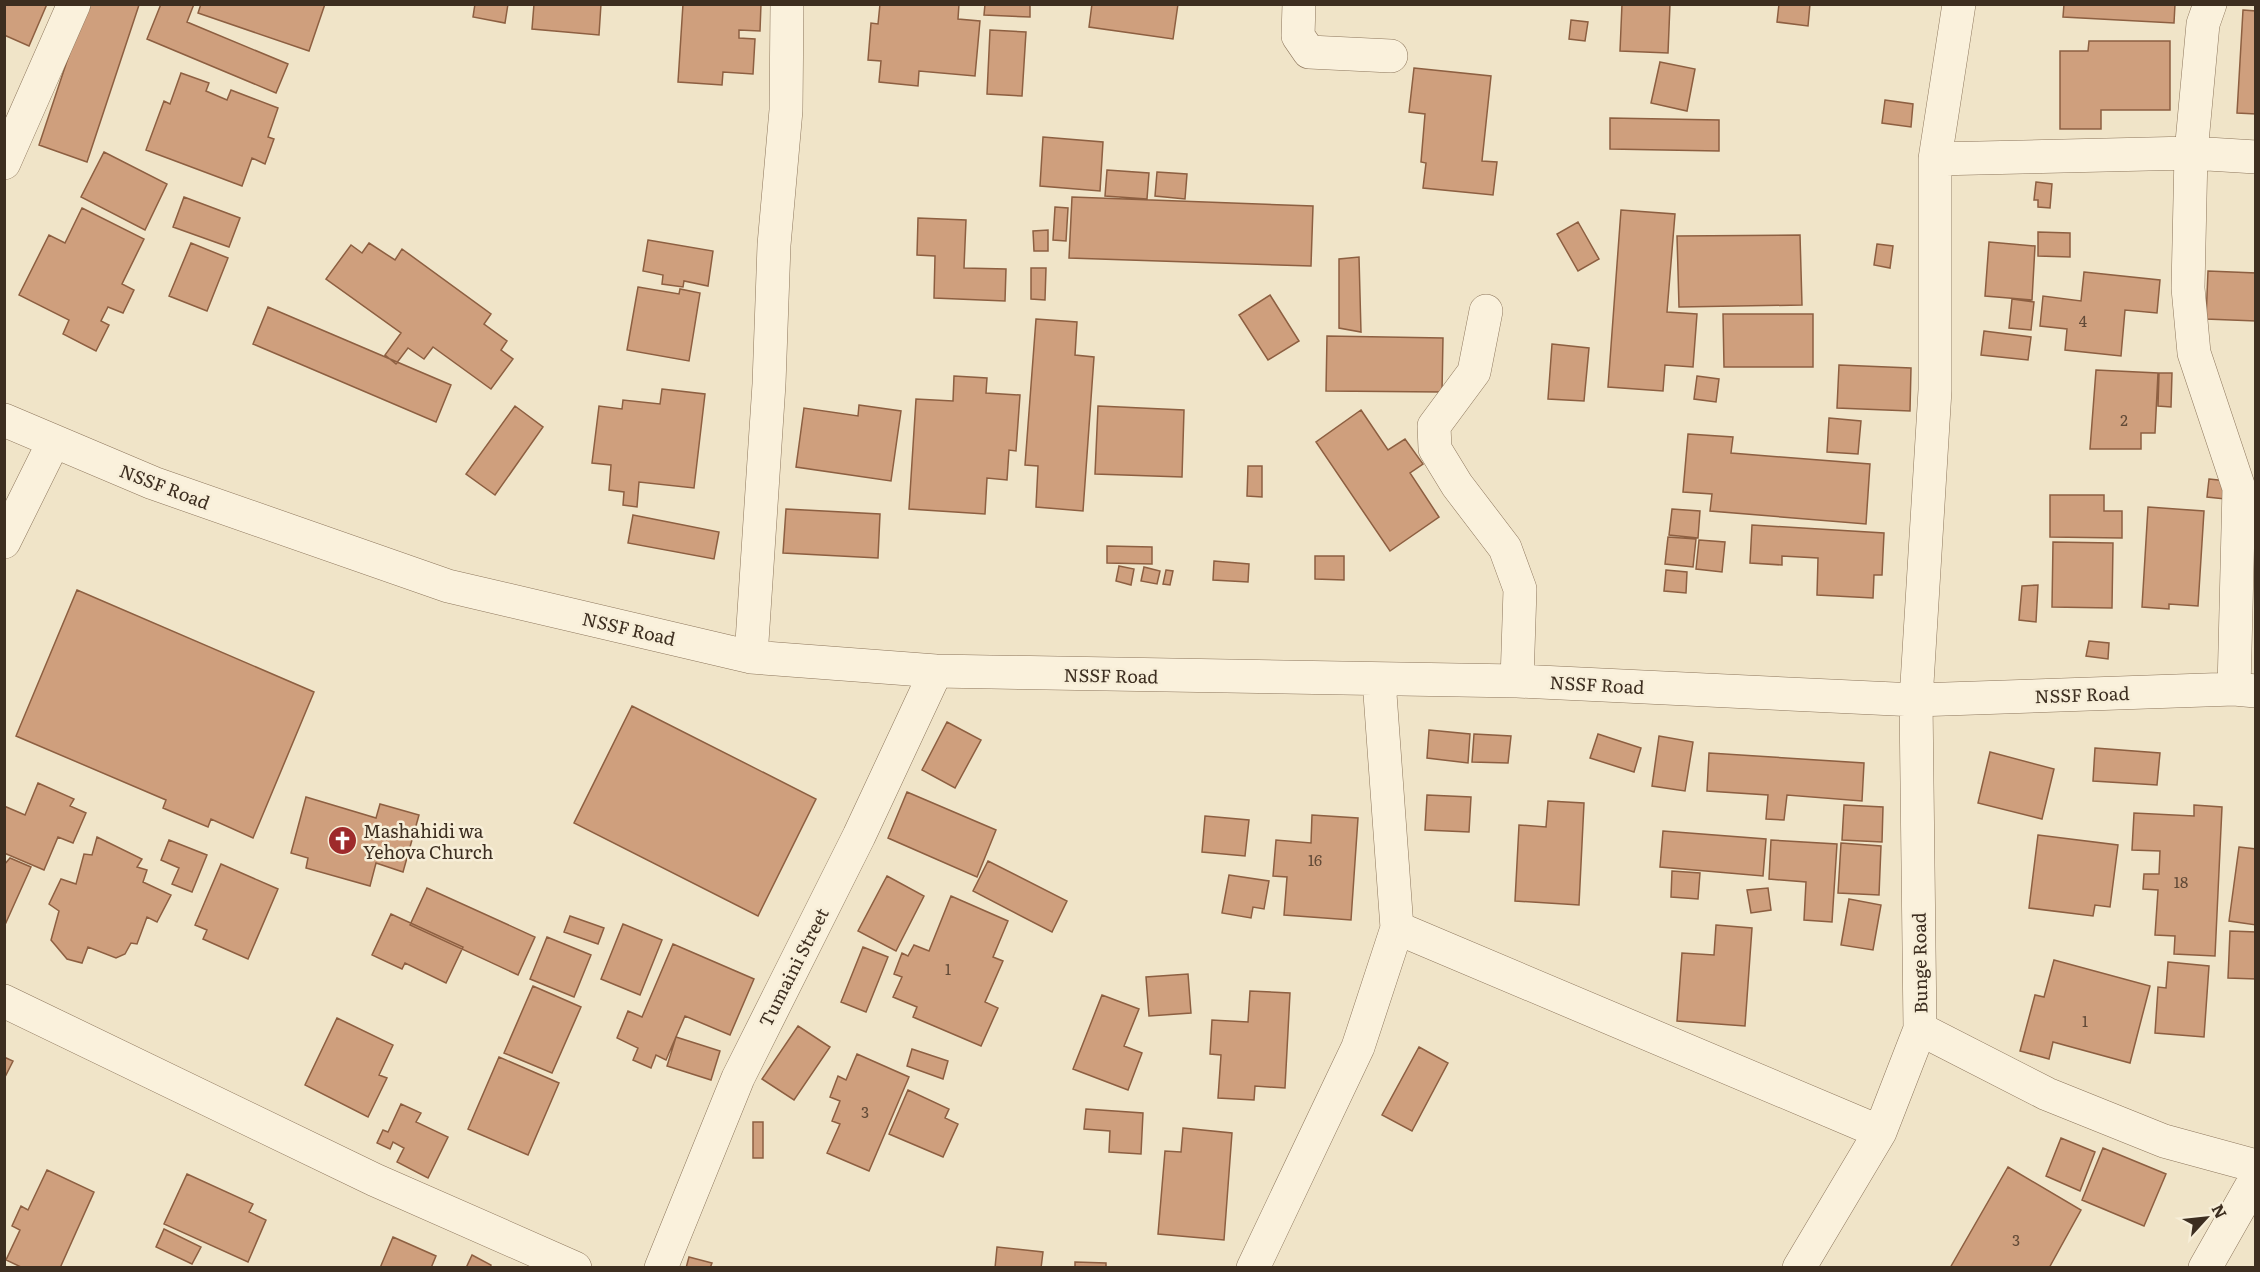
<svg xmlns="http://www.w3.org/2000/svg" width="2260" height="1272" font-family="Literata,serif">
  <rect width="100%" height="100%" fill="#f0e4c8"/>
  <path fill="#cf9f7d" stroke="#8d5f41" stroke-width="1.5" d="M4 4H47L29 46 4 35Z
    M86 4 139 5 87 162 39 145Z
    M161 4H194L187 22 288 64 276 93 147 39Z
    M201 4H325L309 51 198 13Z
    M475 4H508L505 23 473 17Z
    M534 4H601L599 35 532 29Z
    M683 4H761L760 31 739 30V38L755 39 753 74 723 72 722 85 678 82Z
    M880 4H959L958 19 980 21 975 76 919 71 918 86 879 82 881 61 868 60 871 23 878 24Z
    M985 4H1030V17L984 15Z
    M1092 4H1178L1173 39 1089 27Z
    M1622 4H1670L1668 53 1620 51Z
    M1779 4H1810L1808 26 1777 22Z
    M2064 4H2175L2174 23 2063 17Z
    M2243 10 2256 11V114L2237 113Z
    M1571 20 1588 22 1585 41 1569 39Z
    M990 30 1026 32 1022 96 987 94Z
    M2089 41H2170V110H2101V129H2060V51H2088Z
    M1660 62 1695 69 1687 111 1651 103Z
    M1414 68 1491 76 1482 161 1497 162 1493 195 1423 188 1426 163 1421 162 1425 114 1409 112Z
    M181 73 209 83 206 91 227 100 231 90 278 108 268 137 274 139 265 164 252 158 242 186 146 150 164 101 170 104Z
    M1885 100 1913 104 1911 127 1882 123Z
    M1610 118 1719 120V151L1610 149Z
    M1043 137 1103 142 1100 191 1040 186Z
    M104 152 167 184 145 230 81 197Z
    M1107 170 1149 173 1147 199 1105 196Z
    M1157 172 1187 174 1185 199 1155 196Z
    M2036 182 2052 184 2050 208 2038 207V200H2034Z
    M184 197 240 218 229 247 173 227Z
    M1072 197 1313 206 1311 266 1069 258Z
    M1055 207 1068 208 1066 241 1053 240Z
    M82 208 144 239 122 284 134 290 123 313 108 307 101 321 109 325 96 351 63 334 69 320 19 295 49 235 65 243Z
    M1621 210 1675 214 1667 312 1697 314 1693 367 1665 365 1663 391 1608 387Z
    M918 218 966 220 964 268 1006 269 1005 301 934 298 935 256 917 255Z
    M1578 222 1599 259 1578 271 1557 234Z
    M1048 230V251H1034L1033 231Z
    M2038 232 2070 233V257L2038 256Z
    M1800 235 1802 305 1679 307 1677 236Z
    M648 240 713 251 708 286 684 281 683 287 662 284 663 275 643 271Z
    M1989 242 2035 246 2032 300 1985 296Z
    M191 243 228 258 207 311 169 296Z
    M369 243 395 260 402 249 491 314 484 324 507 341 501 350 513 359 491 389 433 347 424 359 408 348 396 364 385 355 401 333 326 279 351 245 362 253Z
    M1877 244 1893 246 1890 268 1874 265Z
    M1359 257 1361 332 1339 328V259Z
    M1031 268H1046L1045 300 1031 299Z
    M2208 271 2256 273V321L2206 319Z
    M2084 272 2160 280 2157 313 2125 310 2121 356 2065 350 2067 329 2040 326 2043 296 2081 301Z
    M638 287 679 294 680 289 700 293 689 361 627 350Z
    M1270 295 1299 341 1268 360 1239 315Z
    M2012 299 2034 302 2031 330 2009 328Z
    M268 307 451 385 436 422 253 344Z
    M1723 314H1813V367H1724Z
    M1036 319 1077 322 1075 355 1094 357 1083 511 1036 507 1038 466 1025 465Z
    M1984 331 2031 337 2028 360 1981 355Z
    M1327 336 1443 338 1442 392 1326 391Z
    M1552 344 1589 348 1584 401 1548 399Z
    M1839 365 1911 368 1910 411 1837 408Z
    M2096 370 2158 373 2155 433H2141V449H2090Z
    M2159 373H2172L2171 407 2158 406Z
    M954 376 987 378 986 393 1020 395 1016 451 1009 450 1007 480 987 478 985 514 909 509 916 399 953 401Z
    M1697 376 1719 379 1716 402 1694 399Z
    M662 389 705 394 694 488 639 482 637 507 623 505 624 492 609 490 611 465 592 463 599 406 622 409 623 400 660 404Z
    M859 405 901 411 891 481 796 467 804 408 858 416Z
    M515 406 543 427 495 495 466 474Z
    M1098 406 1184 410 1182 477 1095 474Z
    M1361 410 1388 450 1405 439 1423 464 1410 473 1439 517 1390 551 1316 442Z
    M1829 418 1861 421 1858 454 1827 452Z
    M1688 434 1733 437 1731 453 1870 464 1866 524 1710 511 1712 494 1683 492Z
    M1248 466H1262V497L1247 496Z
    M2209 479 2227 481 2225 499 2207 497Z
    M2050 495H2104V511H2122V538L2050 537Z
    M2148 507 2204 511 2198 606 2169 604V609L2142 607Z
    M786 509 880 514 878 558 783 553Z
    M1672 509 1700 511 1698 538 1669 535Z
    M633 515 719 532 714 559 628 543Z
    M1752 525 1884 533 1882 575H1874L1873 598 1817 595 1818 558 1782 556V565L1750 563Z
    M1668 537 1696 539 1693 567 1665 564Z
    M1699 540 1725 542 1722 572 1696 569Z
    M2053 542 2113 543 2112 608 2052 607Z
    M1107 546 1152 547V564L1107 563Z
    M1315 556H1344V580L1315 579Z
    M1214 561 1249 564 1248 582 1213 580Z
    M1119 566 1134 569 1131 585 1116 581Z
    M1144 567 1160 571 1157 584 1141 581Z
    M1166 570 1173 571 1170 585 1163 584Z
    M1666 570 1687 572 1686 593 1664 591Z
    M2038 585 2036 622 2019 620 2022 586Z
    M77 590 314 692 253 838 211 819 208 827 163 808 166 800 16 736Z
    M2089 641 2109 643 2108 659 2086 656Z
    M632 706 816 799 758 916 574 823Z
    M947 722 981 740 955 788 922 770Z
    M1429 730 1470 734 1468 763 1427 758Z
    M1474 734 1511 736 1508 763 1472 762Z
    M1598 734 1641 748 1634 772 1590 758Z
    M1659 736 1693 742 1685 791 1652 786Z
    M2095 748 2160 753 2157 785 2093 781Z
    M1990 752 2054 769 2042 819 1978 803Z
    M1709 753 1864 763 1862 801 1787 795 1784 820 1766 819 1768 795 1707 791Z
    M38 783 74 799 70 806 86 813 73 843 58 837 44 870 4 853V806L25 815Z
    M907 792 996 830 977 877 888 838Z
    M1427 795 1471 797 1469 832 1425 830Z
    M306 797 376 818 380 804 419 815 403 872 376 863 370 886 306 868 308 858 291 853Z
    M1548 801 1584 803 1579 905 1515 901 1519 825 1546 827Z
    M1844 805 1883 807 1882 842 1842 840Z
    M2194 805 2222 807 2215 956 2174 954 2175 936 2155 935 2158 890 2143 889 2144 874H2159L2160 851 2132 850 2134 813 2194 816Z
    M1312 815 1358 818 1351 920 1284 915 1287 877 1273 876 1276 840 1311 843Z
    M1205 816 1249 820 1245 856 1202 852Z
    M1663 831 1766 839 1763 876 1660 867Z
    M2038 835 2118 845 2110 907 2095 905 2093 916 2029 908Z
    M97 837 142 859 137 867 147 870 143 882 171 895 157 922 147 917 137 944 131 943 125 954 116 958 88 947 82 963 67 959 51 940 59 911 49 904 61 879 76 884 84 854 92 855Z
    M169 840 207 855 192 892 172 884 179 868 161 860Z
    M1771 840 1837 844 1832 922 1804 920 1806 882 1769 879Z
    M1841 843 1881 846 1879 895 1838 893Z
    M2239 847 2256 849V925L2229 921Z
    M10 858 31 867 4 927V865Z
    M988 861 1067 901 1052 932 973 891Z
    M221 864 278 889 248 959 203 939 207 930 195 925Z
    M1672 871 1700 873 1698 899 1671 897Z
    M1229 875 1269 881 1264 909 1253 907 1251 918 1222 913Z
    M887 876 924 896 896 951 858 931Z
    M427 888 535 937 518 975 410 925Z
    M1768 888 1771 910 1751 913 1747 890Z
    M951 896 1008 921 993 957 1003 961 985 1002 998 1008 981 1046 913 1017 917 1007 893 997 902 977 894 974 902 953 908 956 914 945 929 951Z
    M1849 899 1881 905 1873 950 1841 945Z
    M391 914 463 947 446 983 405 963 402 969 372 955Z
    M570 916 604 928 598 944 564 932Z
    M623 924 662 940 640 995 601 979Z
    M1716 925 1752 928 1745 1026 1677 1021 1682 953 1714 955Z
    M2230 931 2256 932V979L2228 978Z
    M547 937 591 955 574 997 530 979Z
    M673 944 754 979 730 1035 685 1016 666 1060 656 1055 651 1068 633 1060 638 1048 617 1038 628 1011 642 1017Z
    M863 947 888 957 866 1012 841 1002Z
    M2054 960 2150 986 2130 1063 2053 1042 2049 1059 2020 1051 2035 995 2044 997Z
    M2168 962 2209 966 2204 1037 2155 1033 2158 987 2166 988Z
    M1188 974 1191 1013 1149 1016 1146 977Z
    M533 986 581 1007 552 1073 504 1053Z
    M1250 991 1290 993 1285 1088 1255 1086 1254 1100 1218 1098 1221 1055 1210 1054 1212 1020 1248 1022Z
    M1102 995 1139 1009 1124 1046 1142 1053 1128 1090 1073 1069Z
    M337 1018 393 1045 379 1075 387 1078 368 1117 305 1085Z
    M798 1026 830 1047 794 1100 762 1079Z
    M676 1037 720 1051 711 1080 667 1066Z
    M1419 1047 1448 1063 1412 1131 1382 1115Z
    M912 1049 948 1061 943 1079 907 1066Z
    M857 1054 909 1077 869 1171 827 1153 840 1124 832 1121 840 1101 830 1097 838 1076 846 1080Z
    M4 1057 13 1061 4 1079Z
    M499 1057 559 1083 528 1155 468 1129Z
    M908 1090 949 1109 945 1118 958 1124 943 1157 889 1134Z
    M401 1104 421 1113 416 1122 448 1137 428 1178 397 1162 404 1148 393 1142 390 1149 377 1143 383 1130 388 1132Z
    M1086 1109 1143 1113 1141 1154 1109 1152 1110 1131 1084 1129Z
    M753 1122H763V1158H753Z
    M1183 1128 1232 1133 1224 1240 1158 1234 1165 1151 1181 1152Z
    M2061 1138 2095 1152 2080 1191 2046 1176Z
    M2103 1148 2166 1174 2144 1226 2082 1200Z
    M2008 1167 2081 1210 2049 1268H1950Z
    M47 1170 94 1192 60 1268H23L6 1260 20 1230 12 1226 21 1206 28 1210Z
    M187 1174 253 1204 249 1212 266 1220 248 1262 164 1224Z
    M164 1229 201 1247 192 1264 156 1247Z
    M393 1237 436 1256 431 1268H380Z
    M997 1247 1043 1252 1041 1268H995Z
    M472 1255 491 1265 490 1268H466Z
    M689 1257 712 1263 710 1268H686Z
    M1075 1262 1106 1263V1268H1075Z"/>
  <g fill="none" stroke-linecap="round" stroke-linejoin="round">
    <defs>
      <path id="minor" d="M1299 4 1298 36 1309 52 1391 56
        M2210 4 2203 24 2191 153 2188 288 2194 353 2239 488 2234 689
        M1935 159 2191 153 2256 157
        M4 163 74 4
        M1486 311 1474 372 1434 426 1435 449 1457 485 1505 548 1520 589 1517 681
        M4 420 153 483 448 586 751 657 936 671 1517 681 1916 700 2234 689 2256 691
        M4 542 54 441
        M751 657 769 384 774 245 786 110 787 4
        M1397 928 1880 1132
        M4 1001 375 1180 575 1268
        M1920 1029 2047 1094 2164 1141 2256 1166
        M661 1268 738 1078 859 836 936 671
        M1253 1268 1358 1047 1397 928 1379 680
        M1799 1268 1880 1132 1920 1029 1916 700 1935 390V159L1959 4
        M2205 1268 2256 1178"/>
    </defs>
    <use href="#minor" stroke="#8d765c" stroke-width="34"/>
    <use href="#minor" stroke="#faf1dc" stroke-width="33"/>
  </g>
  <defs>
    <symbol id="church-disc" viewBox="-11 -11 22 22"><circle r="9.5" fill="#9e2a2b" stroke="#f7eed8"/><path d="M-1.2-6h2.4v3.5h3.3v2.4h-3.3V6h-2.4V-.1h-3.3v-2.4h3.3Z" fill="#fff"/></symbol>
  </defs>
  <g fill-rule="evenodd">
    <use href="#church-disc" x="326" y="824" width="33" height="33"/>
  </g>
  <g text-anchor="middle" dominant-baseline="central" stroke-width="5" stroke-linejoin="round" paint-order="stroke">
    <g font-size="15" fill="#624a37">
      <text x="2083" y="320">4</text>
      <text x="2124" y="419">2</text>
      <text x="1315" y="859">16</text>
      <text x="2181" y="881">18</text>
      <text x="948" y="968">1</text>
      <text x="2085" y="1020">1</text>
      <text x="865" y="1111">3</text>
      <text x="2016" y="1239">3</text>
    </g>
    <g font-size="18" fill="#3d2e20" stroke="#f7eed8">
      <text transform="translate(165 486) rotate(21)">NSSF Road</text>
      <text transform="translate(629 628) rotate(13)">NSSF Road</text>
      <text transform="translate(1111 675) rotate(1)">NSSF Road</text>
      <text transform="translate(1597 684) rotate(3)">NSSF Road</text>
      <text transform="translate(2082 694) rotate(-2)">NSSF Road</text>
      <text transform="translate(1919 963) rotate(-91)">Bunge Road</text>
      <text transform="translate(793 967) rotate(-63)">Tumaini Street</text>
    </g>
    <g font-size="18" fill="#3d2e20" stroke="#f7eed8" text-anchor="start">
      <text x="363" y="830">Mashahidi wa<tspan x="363" dy="21">Yehova Church</tspan></text>
    </g>
  </g>
  <rect width="2260" height="1272" fill="none" stroke="#3d2e20" stroke-width="12"/>
  <g transform="translate(2206 1218) rotate(63)" stroke="#f7eed8" stroke-width="4.5" paint-order="stroke">
  <path d="M0-4.5L10 22L0 15L-10 22Z" fill="#3d2e20"/>
  <text y="-9" font-size="16" font-weight="bold" text-anchor="middle" fill="#3d2e20">N</text>
  </g>
</svg>
